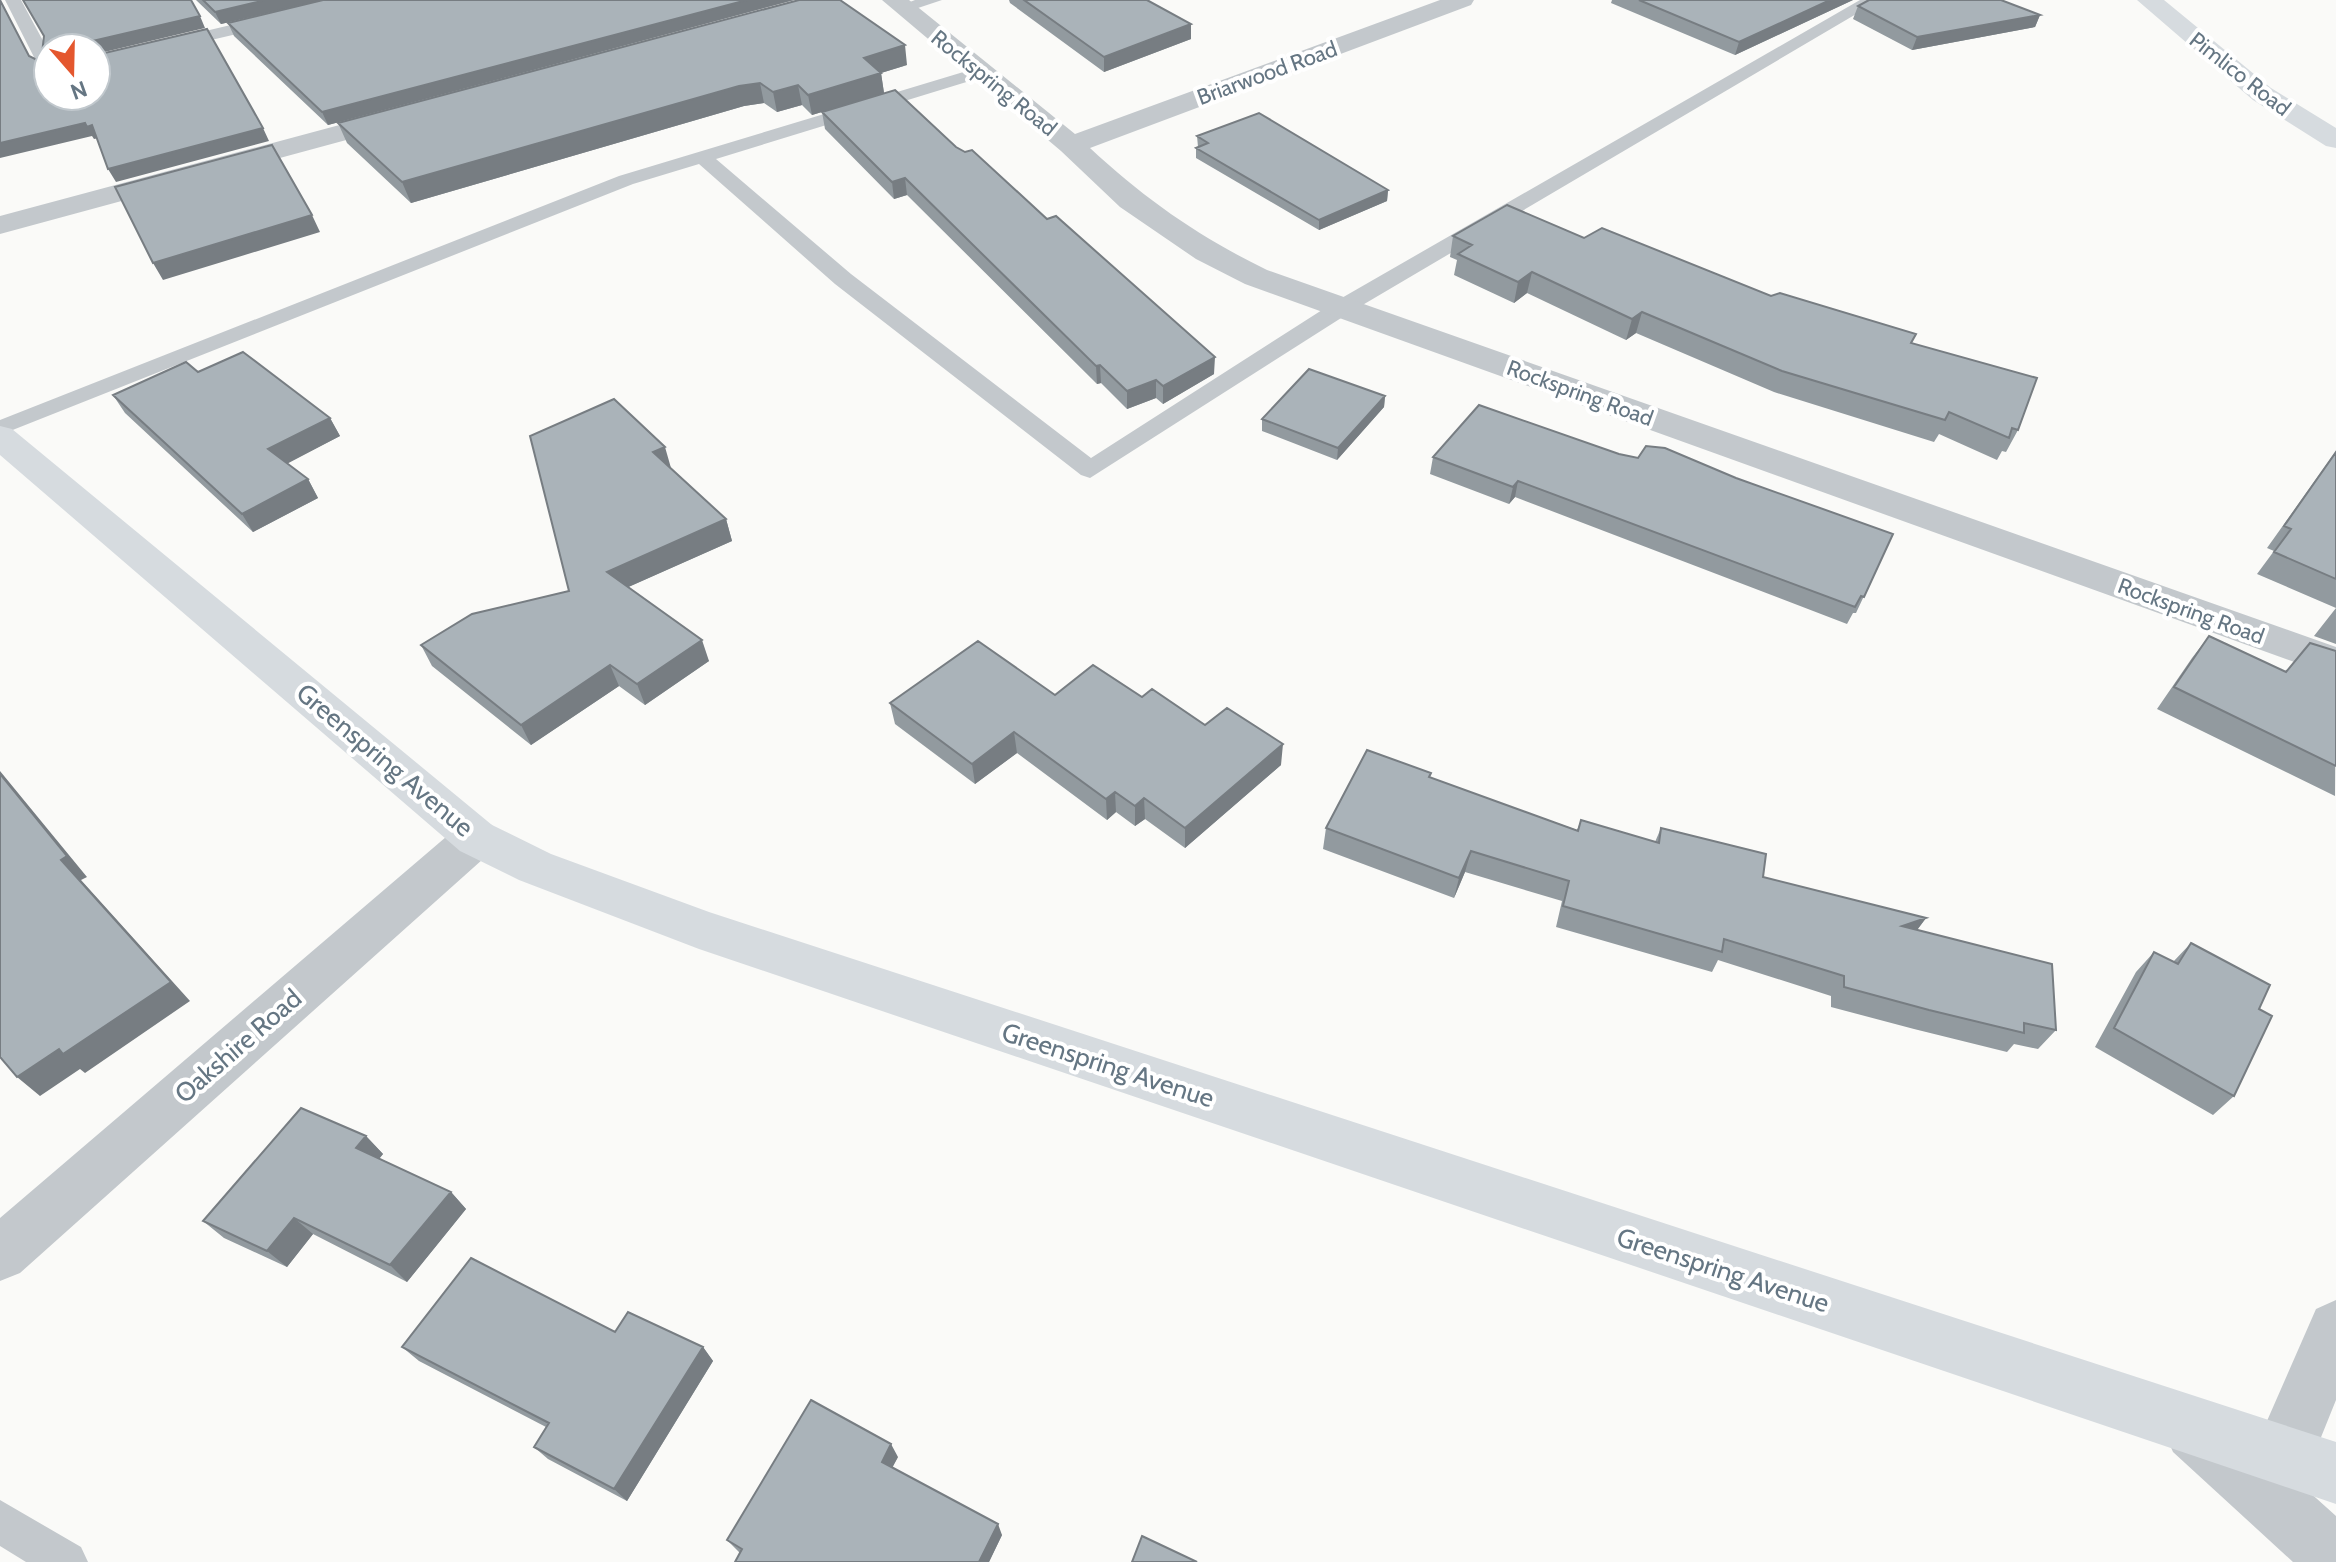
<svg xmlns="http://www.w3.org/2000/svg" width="2336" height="1562" font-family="Cabin,sans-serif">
  <rect width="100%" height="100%" fill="#fafaf8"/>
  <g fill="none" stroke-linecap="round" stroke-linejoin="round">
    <path fill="#c3c8cc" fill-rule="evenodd" d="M5 0H21L48 50V72L39 67Z
      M915 0H942L903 13 895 8Z
      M1860 0H1880L1349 313 1090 478 1081 475 835 284 699 164 633 184 0 435V420L619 176 980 67 986 68V76L716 159 851 274 1091 458 1333 303Z
      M269 16 275 17V25L96 67V57Z
      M0 1500 81 1547 88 1562H26L0 1546Z"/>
    <path fill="#c3c8cc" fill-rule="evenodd" d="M882 0H909L1075 134 1440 0H1474L1471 5 1090 148C1145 199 1199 237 1267 270L2336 647V677L1245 284 1196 259 1120 207 1061 151Z
      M399 109 409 111 413 117 409 123 0 234V216Z
      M476 820 492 825 499 838 492 851 20 1273 0 1281V1218L460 825Z
      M2336 1300V1400L2305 1477 2296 1480 2336 1516V1562H2293L2173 1452 2164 1431 2173 1410 2194 1401 2215 1410 2256 1446 2316 1309Z"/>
    <path fill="#d6dbdf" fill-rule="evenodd" d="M2137 0H2164L2271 88 2336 128V148L2326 146 2253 100Z
      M0 426 12 429 492 825 551 854 709 912 2336 1442V1504L699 949 519 880 460 851 0 455Z"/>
  </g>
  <path fill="#929a9f" d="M196 0H322L221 24Z
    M323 0H794L328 125 234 36 228 23Z
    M1009 0H1147L1191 24V39L1104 72 1010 3Z
    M1612 0H1853L1735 55 1611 3Z
    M1858 6 2040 15 2035 27 1912 50 1853 19Z
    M907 65 881 73 884 93 812 115 802 105 777 112 764 103 744 106 411 203 347 143 338 123Z
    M822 112 956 147 1214 374 1163 404 1156 398 1127 409 1101 383 1097 384 907 195 894 199 825 129Z
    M1197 136 1388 190 1387 201 1319 230 1196 158V148L1198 147Z
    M1453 236 1584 238 1771 296 1912 343 2018 430 2006 452 2002 451 1997 460 1939 434 1934 442 1774 392 1636 333 1626 340 1527 293 1514 303 1454 275 1457 260 1450 257Z
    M113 395 330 418 340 436 287 463 308 479 318 498 253 532 125 413Z
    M1385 396 1384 407 1337 460 1262 431V419Z
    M530 436 671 468H670L726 519 732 541 628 587 709 661 645 705 619 686 531 745 432 666 421 645 569 591Z
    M2336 451V644L2314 636 2336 608 2257 574 2274 551 2267 548Z
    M1619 454 1736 478 1893 534 1856 613H1853L1847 624 1515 497 1509 504 1430 474 1433 457Z
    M2209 636 2286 672 2310 643 2336 651 2335 796 2157 709 2192 658Z
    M1055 695 1142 697 1205 725 1281 765 1185 848 1145 819 1135 826 1116 812 1107 820 1017 753 975 784 895 724 890 703Z
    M1430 778 1577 830 1581 820 1655 842 1661 828 1763 877 1926 918 1917 930 2056 1030 2038 1049 2014 1044 2007 1052 1914 1029 1831 1007V996L1718 960 1712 972 1556 927 1562 901 1465 872 1454 898 1323 849 1326 828Z
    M2191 943 2259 1009 2234 1096 2213 1115 2095 1047 2136 972 2154 952 2173 962Z
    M366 1136 383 1154 379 1159 451 1192 466 1209 407 1282 313 1234 287 1267 224 1238 203 1221Z
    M615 1332 703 1347 713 1361 627 1501 548 1459 534 1447 546 1427 419 1361 402 1347Z
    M898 1457 892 1467 1002 1535 989 1562H735L740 1553 727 1540Z"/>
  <path fill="#777d82" d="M266 0H322L221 24 215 12Z
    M747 0H794L328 125 322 112Z
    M1830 0H1853L1735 55 1739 42Z
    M2040 15 2035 27 1912 50 1917 37Z
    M200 16 205 28 96 54V48H88V42Z
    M1191 24V39L1104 72V57Z
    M905 45 907 65 881 73 884 93 812 115 808 95 864 58Z
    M760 83 764 103 744 106 411 203 402 182 739 86Z
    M798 85 802 105 777 112 773 92Z
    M85 123 92 125 99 138 94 139 92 136 0 158V143Z
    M263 128 269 141 116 182 108 169Z
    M905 178 907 195 894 199 892 182Z
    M1388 190 1387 201 1319 230V220Z
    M312 215 320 232 163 280 153 263Z
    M1532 272 1527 293 1514 303 1518 282Z
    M1642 312 1636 333 1626 340 1632 319Z
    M1215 357 1214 374 1163 404V386Z
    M1100 365 1101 383 1097 384 1096 366Z
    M1156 380V398L1127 409V391Z
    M1385 396 1384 407 1337 460 1338 448Z
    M330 418 340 436 279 468 268 449Z
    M665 447 671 468 660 473 653 452Z
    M308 479 318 498 253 532 242 514Z
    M1518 481 1515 497 1509 504 1513 487Z
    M726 519 732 541 615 593 607 572Z
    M702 640 709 661 645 705 637 684Z
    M610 665 619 686 531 745 521 725Z
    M1014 732 1017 753 975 784 972 764Z
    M1283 744 1281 765 1185 848V828Z
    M0 771 87 877 81 880 190 1001 85 1073 80 1069 40 1096 17 1077 61 860 0 774Z
    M1115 792 1116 812 1107 820 1106 799Z
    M1144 798 1145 819 1135 826V806Z
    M1471 851 1465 872 1454 898 1459 878Z
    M1926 918 1911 938 1902 926Z
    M366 1136 383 1154 373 1166 356 1148Z
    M451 1192 466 1209 407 1282 390 1265Z
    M294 1218 313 1234 287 1267 267 1251Z
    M703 1347 713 1361 627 1501 614 1489Z
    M891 1444 898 1457 889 1474 882 1462Z
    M998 1524 1002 1535 989 1562H979Z"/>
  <path fill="#aab3b9" stroke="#777d82" stroke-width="2" d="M0 0 29 56 41 62 44 36 23 0H191L200 16 88 42V48H48V96H96V55L207 29 263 128 108 169 92 125 87 127 85 123 0 143Z
    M203 0H266L215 12Z
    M323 0H747L322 112 228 23Z
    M799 0H840L905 45 864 58 881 73 808 95 798 85 773 92 760 83 739 86 402 182 338 123Z
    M1024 0H1147L1191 24 1104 57Z
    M1639 0H1830L1739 42Z
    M1869 0H2001L2040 15 1917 37 1858 6Z
    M895 90 956 147 965 152 972 150 1047 219 1056 216 1215 357 1163 386 1156 380 1127 391 1100 365 1096 366 905 178 892 182 822 112Z
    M1259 113 1388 190 1319 220 1196 148 1208 143 1197 136Z
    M272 145 312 215 153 263 115 187Z
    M1507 205 1584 238 1602 228 1771 296 1780 293 1916 334 1911 343 2037 378 2018 430 2012 428 2009 438 1949 412 1945 420 1782 371 1642 312 1632 319 1532 272 1518 282 1458 254 1472 245 1453 236Z
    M243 352 330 418 268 449 308 479 242 514 113 395 186 362 198 372Z
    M1309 369 1385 396 1338 448 1262 419Z
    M614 399 665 447 653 452 726 519 607 572 702 640 637 684 610 665 521 725 421 645 472 614 569 591 530 436Z
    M1479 405 1619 454 1638 458 1646 446 1665 448 1736 478 1893 534 1864 597 1861 596 1855 607 1518 481 1513 487 1433 457Z
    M2336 452V579L2274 552 2291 529 2284 526Z
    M2209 636 2286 672 2310 643 2336 651V766L2174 687Z
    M978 641 1055 695 1093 665 1142 697 1152 689 1205 725 1227 708 1283 744 1185 828 1144 798 1135 806 1115 792 1106 799 1014 732 972 764 890 703Z
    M1367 750 1431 773 1429 777 1578 831 1581 820 1659 843 1661 828 1766 854 1763 877 1926 918 1902 926 2052 964 2056 1030 2024 1023V1033L1929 1010 1844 987V976L1724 939 1722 952 1563 906 1569 881 1471 851 1459 878 1326 828Z
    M0 774 67 856 61 860 171 982 63 1054 59 1049 17 1077 0 1057Z
    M2191 943 2270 985 2259 1009 2272 1016 2234 1096 2114 1028 2154 952 2178 964Z
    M301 1108 366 1136 356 1148 451 1192 390 1265 294 1218 267 1251 203 1221Z
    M471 1258 615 1332 628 1312 703 1347 614 1489 534 1447 549 1423 402 1347Z
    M811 1400 891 1444 882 1462 998 1524 979 1562H735L742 1549 727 1540Z
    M1142 1536 1197 1562H1132Z"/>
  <g text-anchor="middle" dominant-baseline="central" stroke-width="8" stroke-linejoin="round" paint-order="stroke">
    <g font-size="22" fill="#657683" stroke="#fff">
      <text transform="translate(1267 73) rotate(-20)">Briarwood Road</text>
      <text transform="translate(2240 74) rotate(38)">Pimlico Road</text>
      <text transform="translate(994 83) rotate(39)">Rockspring Road</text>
      <text transform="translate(1580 393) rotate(20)">Rockspring Road</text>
      <text transform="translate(2191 611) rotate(20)">Rockspring Road</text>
    </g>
    <g font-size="26" fill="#657683" stroke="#fff">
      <text transform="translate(385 760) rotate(40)">Greenspring Avenue</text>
      <text transform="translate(238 1046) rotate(-41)">Oakshire Road</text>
      <text transform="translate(1108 1065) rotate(18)">Greenspring Avenue</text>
      <text transform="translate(1723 1270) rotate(18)">Greenspring Avenue</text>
    </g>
  </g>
  <g transform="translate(72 72) rotate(160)"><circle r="38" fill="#ffffff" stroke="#c1c8cd" stroke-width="2"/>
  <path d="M0-6L14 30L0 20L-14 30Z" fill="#e4572e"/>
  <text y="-12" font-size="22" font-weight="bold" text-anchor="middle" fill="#657683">N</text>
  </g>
</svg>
